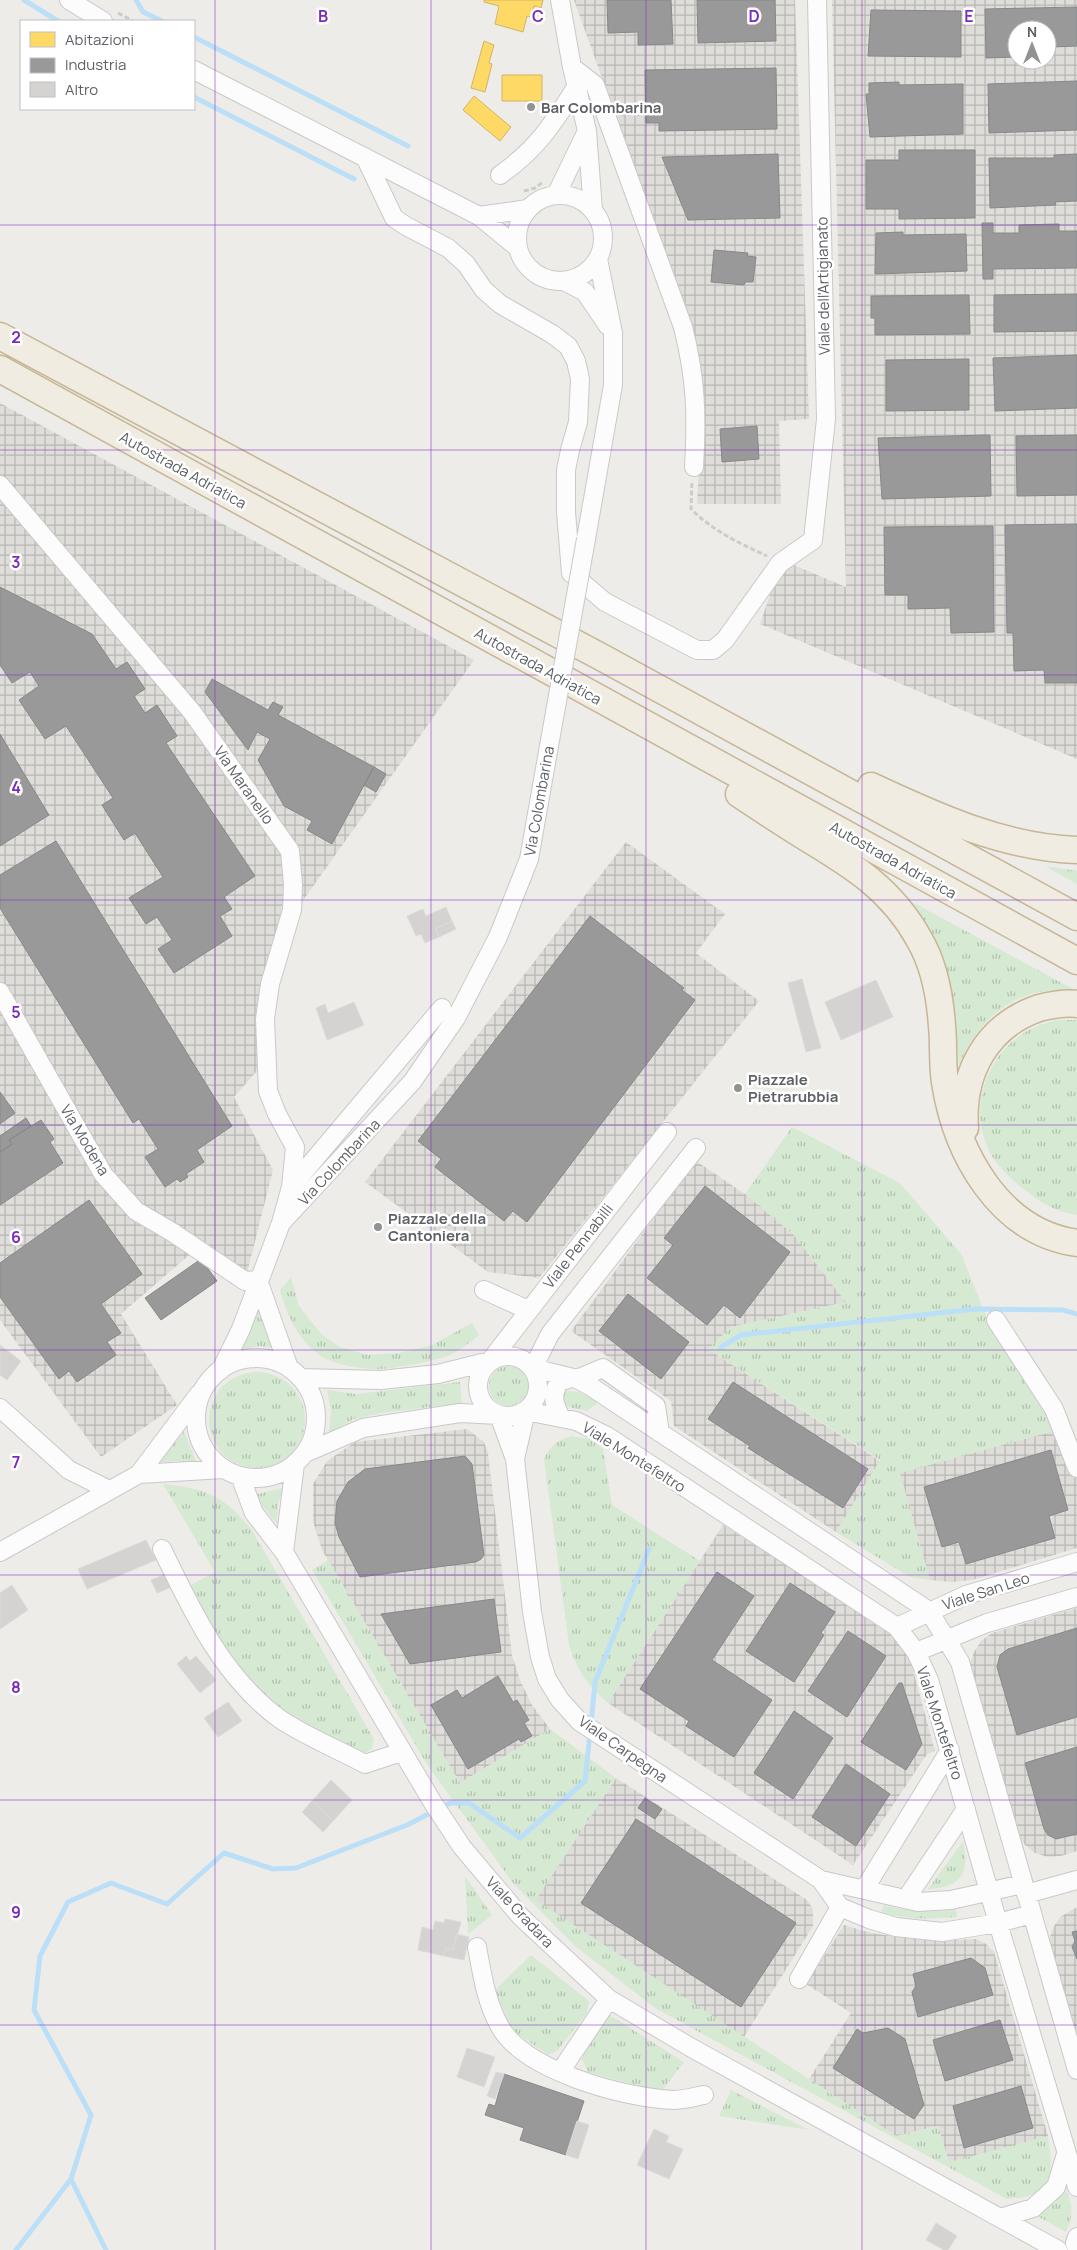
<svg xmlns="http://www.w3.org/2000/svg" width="1077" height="2250" font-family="Manrope,sans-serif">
  <defs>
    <pattern id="industrial-grid" width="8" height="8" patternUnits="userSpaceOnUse" patternTransform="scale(1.25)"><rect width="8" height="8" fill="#dfddd9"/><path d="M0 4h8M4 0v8" fill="none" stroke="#b8b7b4"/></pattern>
    <pattern id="grass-tufts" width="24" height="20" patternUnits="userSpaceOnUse" patternTransform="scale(1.25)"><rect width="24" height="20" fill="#d6e9d3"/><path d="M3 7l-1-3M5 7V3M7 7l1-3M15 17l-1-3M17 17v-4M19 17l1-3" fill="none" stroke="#b1c0af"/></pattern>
  </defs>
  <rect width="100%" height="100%" fill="#eeece8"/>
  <path fill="url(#industrial-grid)" fill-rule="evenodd" d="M574 0H795L809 419 779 421 781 504H697L703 388 684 306Z
    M832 0H1077V759L760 624 782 560 846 587ZM1017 30H1047V60H1017Z
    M0 403 474 660 304 899 270 974 263 1064 234 1097 273 1170 245 1281 189 1255 121 1314 177 1405 101 1457 0 1320Z
    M626 842 725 914 696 953 759 1001 539 1278 488 1272 365 1182Z
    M696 1161 745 1194 793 1234 846 1302 731 1327 708 1349 880 1461 836 1532 674 1426 671 1401 571 1331Z
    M467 1429 484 1442 488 1453 512 1655 520 1680 532 1705 550 1729 460 1783 322 1550 313 1521V1484L327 1461 355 1442Z
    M1057 1430 1063 1445 1077 1441V1548L972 1580 951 1582 930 1580 899 1473Z
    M723 1525 889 1630 901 1643 910 1659 935 1751 927 1754 853 1865 608 1703Z
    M1077 1608V1851L1061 1856 1048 1857 1035 1853 1025 1845 1017 1834 970 1664 974 1652 981 1641 992 1633Z
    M616 1778 807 1900 813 1909V1926L744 2037 535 1900Z
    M1077 1907V2037L1049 1940 1053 1928 1060 1917Z
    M844 1925 871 1933 900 1937 933 1941 976 1939 986 1944 994 1952 1048 2136 949 2163 938 2126 896 2136 809 2079 851 2013 806 1984Z"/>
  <path fill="url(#grass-tufts)" d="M1045 866 1077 871V884Z
    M914 903 1073 989C1059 990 1044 990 1031 994 996 1004 973 1033 959 1065 956 1022 952 980 934 940 929 927 921 915 914 903Z
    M1077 1020V1215C1057 1212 1041 1203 1026 1191 1009 1178 992 1162 985 1141 967 1090 1001 1031 1054 1021 1061 1019 1070 1020 1077 1020Z
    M792 1127 900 1183 961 1254 987 1318 1045 1403 1057 1430 900 1473 930 1580 910 1577 836 1532 880 1460 708 1349 731 1327 846 1302 793 1234 745 1194Z
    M291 1277 299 1306 321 1334 340 1347 368 1355 399 1353 432 1345 472 1323 479 1335C471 1341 463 1348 454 1353 440 1361 388 1370 372 1369 358 1368 337 1365 324 1358 299 1343 287 1316 280 1290Z
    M258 1304 279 1349 259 1346 240 1351Z
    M489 1386a20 20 0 1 1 40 0a20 20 0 1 1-40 0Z
    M209 1420a48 48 0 1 1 96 0a48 48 0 1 1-96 0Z
    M460 1382 462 1403 381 1413 354 1419 329 1433 331 1411 327 1390 356 1394Z
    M560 1390 578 1392 599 1402 587 1411 559 1405Z
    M184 1432 198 1465 178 1461 157 1463Z
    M572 1436 589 1439 603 1448 612 1505 700 1561 608 1703C587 1684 578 1673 569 1645L544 1459C550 1446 557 1440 572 1436Z
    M163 1484C206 1488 227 1497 253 1532L374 1739 372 1749 363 1754C327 1738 287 1718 258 1691 228 1664 209 1621 191 1585L215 1572Z
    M283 1488 278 1504 277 1524 253 1495Z
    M328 1560 460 1783 550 1729 616 1778 536 1900 896 2136 938 2126 949 2162 1048 2136C1051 2158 1057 2185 1031 2195 1024 2198 1014 2198 1007 2199L655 2008 575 1946 513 1883 428 1766 312 1570Z
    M963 1841C970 1872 962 1888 928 1889Z
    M465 1876 492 1915 468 1934Z
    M884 1905C908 1912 931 1912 956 1910L957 1917C930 1919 907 1920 881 1912Z
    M531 1955 589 2001 587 2013 557 2051 548 2055 512 2030 495 1990Z
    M608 2014 684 2062 661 2092 588 2072 582 2059 586 2046Z
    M731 2090 809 2130 719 2116Z
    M1065 2189C1073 2204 1074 2216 1066 2232L1035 2215 1054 2203Z"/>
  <path fill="#ffd966" stroke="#ceb566" d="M484 0H543L541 8 534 6 531 17 527 16 523 32 495 24 499 6 484 2Z
    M484 41 494 45 489 63 492 64 485 92 471 88Z
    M502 75H542V101H502Z
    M474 96 511 127 500 141 463 110Z"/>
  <path fill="#999" stroke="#87888a" d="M607 0H671L673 44 638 45V32L608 33Z
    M697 0H775L776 41 698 43Z
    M1077 7V46L1052 47 1053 56H1047V30H1017V57L986 58 985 9Z
    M871 10 961 11V57L868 56Z
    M776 68 777 129 659 131V123H646L645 70Z
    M1077 81V130L989 133 988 84Z
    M899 82V85L963 84V134L870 137 866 94H869V83Z
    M899 150H975V218L899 219V209H866V160H899Z
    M778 154 780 218 688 220 662 157Z
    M1077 154V201L1055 202 1056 205 990 208 989 158H1054V155Z
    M982 223H993V233H1019V225L1059 224V231H1077V268L993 269V279H983Z
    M903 232V235L966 234 967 271 875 274 876 233Z
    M714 250 748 253 747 256 756 257 753 282H745L744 285 711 282Z
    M1077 294V331L994 332V295Z
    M969 295 970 334 875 335V318H871V296Z
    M1077 355V408L995 411 993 358Z
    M969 359V410L886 411V360Z
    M757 426 759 459 722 462 720 429Z
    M985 435H990L991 496 882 499 878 438Z
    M1077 435V495L1017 496 1016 436Z
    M1077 524V683H1045L1044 670 1014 671 1013 633H1007L1005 525Z
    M993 526 994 632 951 633 950 608 908 609V595H885L884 527Z
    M0 587 92 634 116 669 127 662 145 689 134 696 145 713 157 705 177 736 166 743 255 876 224 897 232 909 220 916 232 936 174 973 158 949 172 940 157 917 146 924 129 898 163 877 135 833 124 840 102 805 113 798 66 726 45 739 19 700 39 686 30 672 12 683 0 665Z
    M212 679 268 710 273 702 283 707 278 715 374 767 332 844 307 830 312 821 284 806 258 760 270 739 257 732 248 750 205 692Z
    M0 734 49 815 0 846Z
    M374 767 386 774 376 792 364 785Z
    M56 841 232 1126 197 1150 204 1162 186 1174 188 1177 180 1182 177 1179 165 1187 145 1157 158 1149 139 1119 133 1123 0 908V875Z
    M590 916 684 988 682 990 695 1000 527 1222 513 1211 504 1221 435 1167 441 1159 418 1141Z
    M0 1092 15 1113 0 1124Z
    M26 1118 31 1126 9 1140 12 1144 0 1152V1136Z
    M41 1120 54 1139 50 1142 63 1163 0 1205V1152L12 1144 9 1140Z
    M705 1186 790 1252 740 1318 724 1305 707 1325 647 1278 673 1245 664 1238Z
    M89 1200 142 1274 101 1304 121 1333 107 1342 116 1355 77 1382 69 1371 59 1379 0 1297V1263Z
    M201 1259 217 1281 161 1320 145 1298Z
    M628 1294 689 1342 661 1379 599 1331Z
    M733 1382 868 1469 843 1508 748 1448 750 1446 708 1419Z
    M1051 1450 1068 1510 1049 1516 1055 1538 966 1564 959 1542 942 1547 924 1487Z
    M465 1456 472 1464 484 1555 481 1559 476 1562 360 1577 339 1537 335 1523 337 1501 348 1482 365 1469Z
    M717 1572 754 1596 712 1660 772 1700 734 1757 686 1726 689 1721 640 1689Z
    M790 1583 835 1612 821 1633 824 1635 794 1682 746 1651Z
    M494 1599 501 1652 410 1664 381 1614Z
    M1077 1628V1717L1017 1735 997 1667 1000 1655 1008 1649Z
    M848 1631 886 1656 847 1717 808 1691Z
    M498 1676 513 1702 517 1700 529 1720 524 1723 532 1736 521 1742 519 1739 468 1769 431 1705 457 1690 462 1698Z
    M899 1683H902L922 1744 906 1770 861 1742Z
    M794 1711 833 1738 793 1799 754 1773Z
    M1077 1747V1834L1056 1839 1048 1835 1044 1829 1025 1763Z
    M846 1764 890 1794 856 1846 812 1817Z
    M645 1798 662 1809 655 1819 638 1808Z
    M636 1819 796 1923 741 2007 581 1903Z
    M1077 1931V1959L1072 1947 1075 1941 1072 1932Z
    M971 1958 985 1968 993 1995 918 2017 912 1992 916 1986 913 1974Z
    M1000 2020 1013 2060 945 2081 933 2040Z
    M888 2028 905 2039 924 2105 914 2119 833 2068 857 2029 863 2033Z
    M504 2074 584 2101 566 2155 520 2140 524 2128 485 2115 489 2104 495 2106Z
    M1021 2086 1033 2128 964 2148 953 2106Z"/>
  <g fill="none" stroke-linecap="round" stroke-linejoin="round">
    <path stroke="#bcdff8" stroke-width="5" d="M24 0 58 21
      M136 0 143 12 162 21
      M194 37 408 146
      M194 97 354 179
      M721 1347 741 1335 975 1309 1063 1310 1077 1314
      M591 1725 595 1682 649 1549
      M16 2250 71 2179
      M106 2250 71 2179 91 2115 34 2010 40 1956 68 1902 111 1883 167 1904 224 1853 273 1869 296 1868 407 1825 450 1803H469L520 1838 585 1781 590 1733"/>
  </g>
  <path fill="#d4d3d1" stroke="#dddbd7" d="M446 907 452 921 435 929 439 937 425 943 421 934 416 936 407 916 423 909 426 916Z
    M452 921 456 929 439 937 435 929Z
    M802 979 821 1048 806 1052 788 983Z
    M876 980 893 1017 841 1040 825 1002Z
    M354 1002 364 1025 327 1040 316 1008 325 1004 328 1013Z
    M0 1345 21 1361 7 1380 0 1375Z
    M146 1540 156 1560 87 1589 78 1569Z
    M169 1573 174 1586 157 1593 151 1580Z
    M12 1585 28 1610 0 1629V1593Z
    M186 1656 190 1661 196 1656 216 1680 200 1693 177 1664Z
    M228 1702 242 1721 218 1737 204 1718Z
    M331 1780 352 1800 333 1821 312 1801Z
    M312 1801 333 1821 323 1832 302 1812Z
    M445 1919 461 1922 453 1950 446 1948 444 1956 418 1950 422 1927 433 1930 435 1921 444 1923Z
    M456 1934 469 1937 464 1960 444 1956 446 1948 453 1950Z
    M467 2048 495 2057 484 2087 457 2077Z
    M496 2072 504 2074 495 2099 487 2096Z
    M577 2121 589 2125 578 2159 566 2155Z
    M654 2129 669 2136 666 2142 683 2149 669 2179 637 2165Z
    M936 2223 957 2236 948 2250H944L926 2240Z"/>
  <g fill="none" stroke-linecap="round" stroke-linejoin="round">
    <defs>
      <path id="minor" d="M69 0 103 21
        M560 0 572 67 587 131 593 210
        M572 67 595 85 683 327C696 379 697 414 694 467
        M194 70 479 216 517 247
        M365 157 394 218 406 226 448 248 466 264 484 290 500 304 552 334 568 346 576 361 580 379 578 422 570 450 566 470V512L571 573 605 602 697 650H713L725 640 780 563 813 540 826 419 817 0
        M500 175C538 148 552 125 577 86
        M517 238a43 43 0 1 1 86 0a43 43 0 1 1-86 0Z
        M556 195 587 131
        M479 216 528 209
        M564 281 585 292 608 326
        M0 485 192 712 290 851 293 884 292 910 270 984 265 1019 268 1091 277 1114 295 1147 291 1187 281 1223 241 1329 221 1370
        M586 539 613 385V333L598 259
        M0 992 103 1174 136 1211 172 1232 245 1281 258 1280
        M696 1148 550 1334 533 1368 577 1379 590 1386 929 1611 960 1662 1077 2070
        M291 1187 442 1008
        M283 1221 412 1082 456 1018 498 937 529 859 549 746
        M258 1280 289 1368
        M484 1290 528 1310
        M996 1320 1054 1409 1077 1468
        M478 1386a30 30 0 1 1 60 0a30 30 0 1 1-60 0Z
        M196 1418a60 60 0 1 1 120 0a60 60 0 1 1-120 0Z
        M301 1378 381 1380 438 1374 490 1361 667 1132
        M577 1379 603 1368 656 1406 660 1433
        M0 1408 69 1470 109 1490
        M561 1418C554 1404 551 1396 559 1382L572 1378
        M305 1453 363 1428 460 1413 499 1415 515 1459 526 1411 576 1421 607 1436 897 1627 916 1652 929 1680 998 1923 1077 2187
        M515 1459 532 1612 540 1657 547 1679 560 1700 580 1722 821 1880 918 1902 951 1900 1023 1884
        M139 1474 199 1394
        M240 1476 254 1513 284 1552 433 1803 462 1847 521 1917 609 1999 690 2047 1058 2250
        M162 1549C192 1611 223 1678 280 1719 303 1735 339 1750 365 1764L401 1752
        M0 1552 139 1474 224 1469
        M284 1552 295 1464
        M897 1627 966 1595 1077 1562
        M916 1652 987 1623 1077 1597
        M821 1880 840 1907 869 1919 896 1927 942 1932 998 1923 1032 1914
        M865 1888 950 1750
        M1026 1894 1077 1880
        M906 1899 966 1809
        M477 1947C482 1974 486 2001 499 2025 523 2071 625 2098 673 2100 683 2100 694 2097 704 2095
        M799 1979 840 1907
        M560 2072 609 1999
        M1000 2218 1033 2208 1056 2187 1066 2154
        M1077 2250 1075 2243 1077 2237"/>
      <path id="highway" d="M0 336 603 658 1077 917
        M0 369 1077 961
        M871 786C935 816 1005 848 1077 850
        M739 794C760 808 781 822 802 835 850 864 891 888 919 939 934 964 940 997 942 1026 944 1044 942 1064 945 1082 956 1153 999 1232 1077 1243
        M965 1128C961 1074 986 1026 1039 1008 1051 1005 1065 1002 1077 1004"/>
    </defs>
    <use href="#minor" stroke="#c9c9c9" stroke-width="20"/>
    <use href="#highway" stroke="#c6b694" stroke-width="29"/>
    <path stroke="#cacecb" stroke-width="3" stroke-dasharray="5 2.5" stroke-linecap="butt" d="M118 13 133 21
      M524 191 535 188 543 182
      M692 483 691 509C713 531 739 543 767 556"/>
    <use href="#minor" stroke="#fcfcfc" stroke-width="18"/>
    <use href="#highway" stroke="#f0ece2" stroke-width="26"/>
    <defs>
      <path id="minor-bridge" d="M549 746 586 539"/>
    </defs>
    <use href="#minor-bridge" stroke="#c9c9c9" stroke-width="20" stroke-linecap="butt"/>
    <use href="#minor-bridge" stroke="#fcfcfc" stroke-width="18"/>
  </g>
  <path fill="none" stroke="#7b2cbf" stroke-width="1" stroke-opacity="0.55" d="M215 0V2250M431 0V2250M646 0V2250M862 0V2250M0 225H1077M0 450H1077M0 675H1077M0 900H1077M0 1125H1077M0 1350H1077M0 1575H1077M0 1800H1077M0 2025H1077"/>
  <g fill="#909294" stroke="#fff" stroke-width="2">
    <circle cx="531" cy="107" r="5"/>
    <circle cx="738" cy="1088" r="5"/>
    <circle cx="378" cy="1227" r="5"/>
  </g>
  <g text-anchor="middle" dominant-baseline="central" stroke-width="5" stroke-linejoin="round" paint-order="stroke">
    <g font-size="15" font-weight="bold" fill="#5d6166" stroke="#fff" text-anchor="start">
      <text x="541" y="107">Bar Colombarina</text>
      <text x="748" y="1079">Piazzale<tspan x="748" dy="17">Pietrarubbia</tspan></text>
      <text x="388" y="1218">Piazzale della<tspan x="388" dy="17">Cantoniera</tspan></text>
    </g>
    <g font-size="15" fill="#5d6166" stroke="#fff">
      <text transform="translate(823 286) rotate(-91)">Viale dell'Artigianato</text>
      <text transform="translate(183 470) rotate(29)">Autostrada Adriatica</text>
      <text transform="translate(538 666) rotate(29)">Autostrada Adriatica</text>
      <text transform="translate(244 785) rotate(55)">Via Maranello</text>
      <text transform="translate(539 801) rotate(-80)">Via Colombarina</text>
      <text transform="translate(893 860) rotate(29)">Autostrada Adriatica</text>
      <text transform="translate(85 1140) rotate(59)">Via Modena</text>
      <text transform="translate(339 1162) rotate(-47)">Via Colombarina</text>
      <text transform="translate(578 1246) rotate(-52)">Viale Pennabilli</text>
      <text transform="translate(634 1457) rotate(32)">Viale Montefeltro</text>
      <text transform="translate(986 1591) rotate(-18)">Viale San Leo</text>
      <text transform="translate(940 1723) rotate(72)">Viale Montefeltro</text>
      <text transform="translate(623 1749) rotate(35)">Viale Carpegna</text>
      <text transform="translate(520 1912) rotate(47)">Viale Gradara</text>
    </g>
  </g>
  <g font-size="16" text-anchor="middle" font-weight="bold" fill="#7b2cbf" stroke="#fff" stroke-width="5" stroke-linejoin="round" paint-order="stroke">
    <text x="323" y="22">B</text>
    <text x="538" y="22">C</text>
    <text x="754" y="22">D</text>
    <text x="969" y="22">E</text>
    <text x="16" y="343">2</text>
    <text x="16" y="568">3</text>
    <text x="16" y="793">4</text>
    <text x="16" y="1018">5</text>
    <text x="16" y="1243">6</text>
    <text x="16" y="1468">7</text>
    <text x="16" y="1693">8</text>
    <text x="16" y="1918">9</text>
  </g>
  <rect x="20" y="20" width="175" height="90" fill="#ffffff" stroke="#bec0c2"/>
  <rect x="30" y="32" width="25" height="15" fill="#ffd966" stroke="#bec0c2"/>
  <text x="65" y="45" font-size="15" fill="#5d6166">Abitazioni</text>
  <rect x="30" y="58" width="25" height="15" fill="#999999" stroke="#bec0c2"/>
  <text x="65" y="70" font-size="15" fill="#5d6166">Industria</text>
  <rect x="30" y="82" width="25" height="15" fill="#d4d3d1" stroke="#bec0c2"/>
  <text x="65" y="95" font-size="15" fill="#5d6166">Altro</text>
  <g transform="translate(1032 45)"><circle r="24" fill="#ffffff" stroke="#bec0c2"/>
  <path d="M0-4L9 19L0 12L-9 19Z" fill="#909294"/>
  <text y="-8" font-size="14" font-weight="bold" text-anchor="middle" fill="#5d6166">N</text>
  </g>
</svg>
